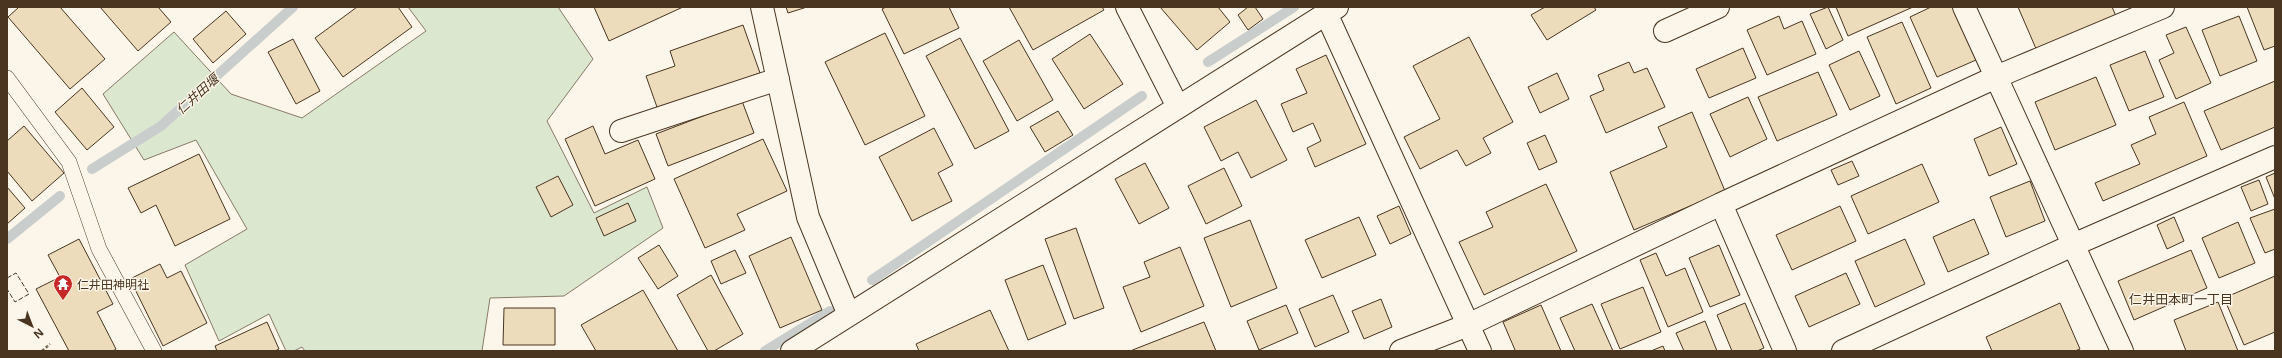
<svg xmlns="http://www.w3.org/2000/svg" width="2282" height="358" font-family="'Noto Sans','Noto Sans JP',sans-serif">
  <rect width="100%" height="100%" fill="#fbf6e9"/>
  <path fill="#dce7d0" stroke="#887966" d="M408 7H558L593 59 547 121 594 213 647 187 663 228 564 296 490 298 482 351H305L302 347 294 351H286L269 314 219 341 185 265 247 229 196 140 144 160 103 94 174 32 231 94 302 118 426 31Z"/>
  <g fill="none" stroke-linecap="round" stroke-linejoin="round">
    <path stroke="#c9cecd" stroke-width="10" d="M1208 62 1294 7
      M92 169 161 126 293 7
      M7 239 60 196
      M872 280 1142 96
      M765 351 830 311"/>
  </g>
  <path fill="#ecdcbc" stroke="#4a3520" d="M19 7H60L105 59 70 89 8 17Z
    M100 7H158L171 22 138 51Z
    M357 7H398L412 27 343 77 315 38Z
    M594 7H683L609 41Z
    M786 7H807L788 13Z
    M886 7H949L959 28 904 54 882 9Z
    M1009 7H1102L1104 10 1033 50Z
    M1160 7H1218L1230 22 1197 50Z
    M1248 7H1255L1263 19 1248 30 1238 15Z
    M1545 7H1594L1596 10 1547 40 1531 15Z
    M1828 7 1843 40 1826 49 1810 14Z
    M1836 7H1913L1848 36Z
    M1931 7H1953L1976 60 1937 77 1910 17Z
    M2018 7H2112L2116 16 2037 51Z
    M2247 7H2275V46L2264 50Z
    M226 11 246 34 213 63 193 39Z
    M1779 16 1784 29 1802 21 1816 54 1767 75 1747 30Z
    M2239 16 2257 61 2220 76 2202 30Z
    M1902 22 1931 88 1896 104 1867 37Z
    M743 25 760 73 658 110 646 76 675 66 670 51Z
    M2186 27 2211 83 2176 99 2159 60 2174 53 2166 35Z
    M885 33 925 116 865 145 825 62Z
    M1090 34 1123 84 1084 109 1052 59Z
    M1469 37 1513 122 1483 138 1491 153 1466 166 1457 150 1420 169 1404 137 1440 119 1413 66Z
    M960 38 1009 131 975 149 926 56Z
    M293 39 320 91 296 104 268 52Z
    M1019 40 1053 100 1017 121 983 61Z
    M1743 48 1756 78 1709 98 1696 69Z
    M1859 51 1880 96 1850 110 1829 65Z
    M2145 51 2164 97 2129 111 2110 65Z
    M1326 55 1366 144 1315 167 1307 148 1321 141 1313 123 1293 132 1281 104 1307 93 1296 69Z
    M1629 62 1634 73 1647 68 1665 107 1606 133 1590 96 1604 90 1598 75Z
    M1818 72 1837 115 1777 141 1758 97Z
    M1557 73 1569 99 1540 113 1528 87Z
    M2096 77 2116 125 2055 150 2035 102Z
    M2275 81V127L2221 150 2204 111Z
    M82 88 114 127 87 150 55 112Z
    M1748 97 1767 139 1730 157 1710 114Z
    M1256 100 1287 160 1251 178 1238 152 1221 161 1204 127Z
    M742 101 754 133 668 166 656 134Z
    M2184 102 2207 156 2103 201 2095 183 2140 164 2131 145 2156 134 2149 117Z
    M1058 111 1073 135 1045 152 1030 127Z
    M1692 112 1725 191 1634 230 1610 172 1667 147 1658 127Z
    M24 126 64 173 32 201 7 171V141Z
    M593 126 605 154 638 140 655 179 595 206 565 139Z
    M2001 127 2017 164 1989 176 1974 139Z
    M934 128 953 165 938 173 952 201 912 221 879 157Z
    M1545 135 1557 162 1539 170 1527 143Z
    M763 139 787 191 737 214 745 230 705 248 674 179Z
    M199 154 230 219 175 246 156 205 141 213 128 188Z
    M1852 161 1859 176 1838 185 1831 170Z
    M1145 163 1169 208 1139 224 1115 179Z
    M1922 164 1939 202 1868 234 1851 196Z
    M1224 168 1242 206 1206 224 1188 186Z
    M2275 173V199L2266 177Z
    M558 176 573 205 551 217 536 187Z
    M2259 180 2268 204 2251 211 2241 187Z
    M2030 181 2045 221 2006 237 1990 197Z
    M1546 184 1577 251 1484 295 1459 242 1493 227 1486 212Z
    M7 187 25 208 7 224Z
    M628 203 636 221 604 236 596 218Z
    M1399 206 1411 234 1390 244 1377 216Z
    M1840 206 1856 241 1792 270 1776 235Z
    M2275 209V249L2265 253 2250 218Z
    M1359 217 1376 255 1322 278 1305 240Z
    M2174 217 2184 241 2167 249 2157 225Z
    M1974 219 1989 254 1948 272 1933 237Z
    M1250 220 1277 288 1231 307 1204 238Z
    M2238 222 2255 263 2219 278 2202 238Z
    M1076 228 1104 308 1074 319 1045 239Z
    M791 237 822 310 780 328 749 256Z
    M79 239 113 304 97 312 116 349 113 351H69L36 289 60 277 48 255Z
    M1905 239 1925 284 1875 307 1855 261Z
    M659 245 678 276 658 289 638 258Z
    M1719 245 1740 295 1710 307 1689 258Z
    M1180 247 1204 306 1141 332 1123 287 1150 277 1144 262Z
    M735 250 746 273 721 284 711 261Z
    M2191 250 2207 288 2134 320 2118 281Z
    M1656 253 1666 276 1685 268 1703 312 1668 327 1640 260Z
    M160 264 167 278 181 271 207 323 163 346 130 279Z
    M1043 265 1066 324 1028 340 1005 280Z
    M1846 273 1860 304 1809 327 1795 296Z
    M711 275 743 334 714 351H708L677 295Z
    M2275 276V332L2244 345 2224 298Z
    M1643 287 1661 332 1620 349 1601 304Z
    M643 290 678 351H596L581 325Z
    M1333 295 1349 332 1315 347 1299 309Z
    M1381 299 1392 327 1364 339 1352 311Z
    M2218 302 2238 351H2186L2174 320Z
    M1745 303 1764 348 1757 351H1732L1717 315Z
    M2060 303 2080 349 2075 351H1992L1986 337Z
    M1592 304 1613 351H1575L1560 318Z
    M1286 305 1298 333 1259 350 1247 321Z
    M1541 305 1561 351H1512L1515 350 1503 322Z
    M504 308H555V345H503Z
    M990 310 1009 351H919L916 344Z
    M1705 321 1717 351H1684L1676 333Z
    M267 322 279 349 275 351H217L215 346Z
    M1204 322 1216 351H1130Z
    M1663 346 1665 351H1651Z"/>
  <g fill="none" stroke-linecap="round" stroke-linejoin="round">
    <defs>
      <path id="lane" d="M7 78 69 162 99 249 154 351"/>
      <path id="street" d="M762 7 808 217 849 315
        M1127 7 1178 107
        M1964 7 2122 351
        M1326 13 1480 351
        M1665 31 1718 7
        M621 131 778 79
        M792 351 1337 7
        M1401 351 1468 325 1721 204
        M1785 351 1721 204 1996 77 2163 7
        M1843 351 2073 245 2275 157"/>
    </defs>
    <use href="#lane" stroke="#4a3520" stroke-width="16"/>
    <use href="#street" stroke="#4a3520" stroke-width="24"/>
    <path stroke="#7f6f5c" stroke-width="2.5" stroke-dasharray="3 2" stroke-linecap="butt" d="M42 351 50 344"/>
    <use href="#lane" stroke="#fbf6e9" stroke-width="15"/>
    <use href="#street" stroke="#fbf6e9" stroke-width="22"/>
    <path stroke="#4a3520" stroke-width="1" stroke-dasharray="5 2" stroke-linecap="butt" d="M7 278 16 273 29 294 15 302 7 289"/>
  </g>
  <defs>
    <symbol id="temple-pin" viewBox="-11 -11 22 30"><path d="M0 17L-7.5 6A9.5 9.5 0 1 1 7.5 6Z" fill="#c62828" stroke="#fbf6e9"/><path d="M0-6L5-2H3V0L6.5 2.5H4V6H1.5V3h-3V6H-4V2.5H-6.5L-3 0V-2H-5Z" fill="#fff"/></symbol>
  </defs>
  <g fill-rule="evenodd">
    <use href="#temple-pin" x="52" y="273" width="22" height="30"/>
  </g>
  <g text-anchor="middle" dominant-baseline="central" stroke-width="3" stroke-linejoin="round" paint-order="stroke">
    <g font-size="12" fill="#4a3520" stroke="#fbf6e9" text-anchor="start">
      <text x="77" y="284">仁井田神明社</text>
    </g>
    <g font-size="13" font-style="italic" fill="#4a3520" stroke="#fbf6e9">
      <text transform="translate(197 94) rotate(-42)">仁井田堰</text>
    </g>
    <g font-size="13" fill="#4a3520" stroke="#fbf6e9">
      <text x="2181" y="299">仁井田本町一丁目</text>
    </g>
  </g>
  <rect width="2282" height="358" fill="none" stroke="#4a3520" stroke-width="16"/>
  <g transform="translate(32 326) rotate(138)" stroke="#fbf6e9" stroke-width="3" paint-order="stroke">
  <path d="M0-3L7 15L0 10L-7 15Z" fill="#4a3520"/>
  <text y="-6" font-size="11" font-weight="bold" text-anchor="middle" fill="#4a3520">N</text>
  </g>
</svg>
